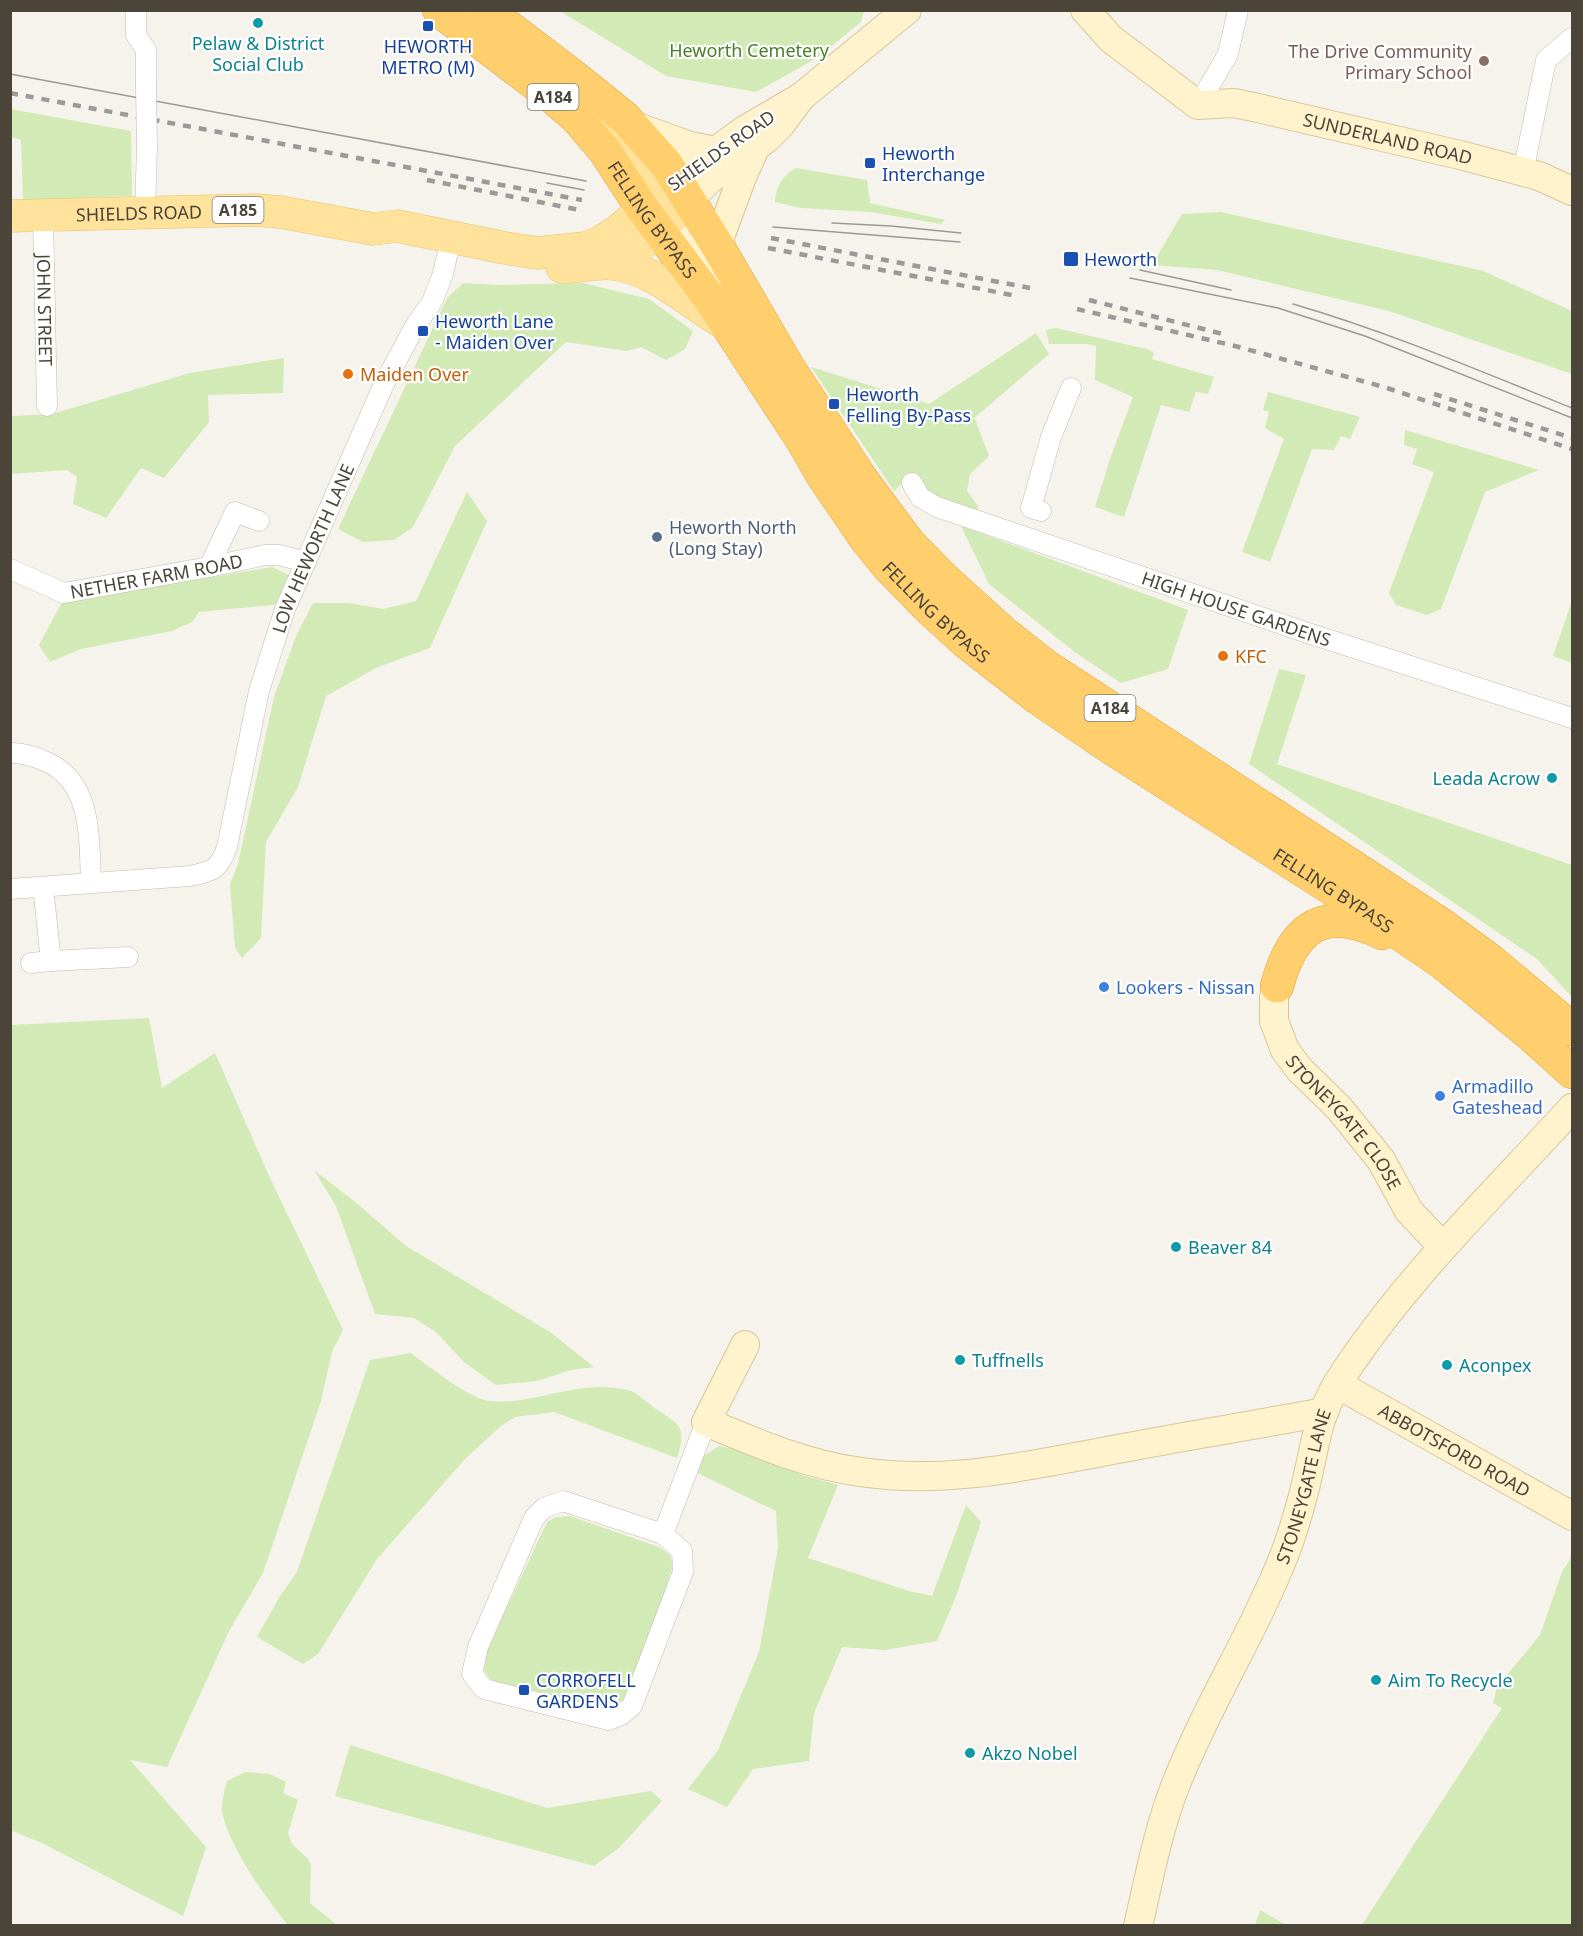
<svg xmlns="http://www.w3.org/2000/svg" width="1583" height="1936" font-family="'Noto Sans',sans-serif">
  <rect width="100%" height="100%" fill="#f6f3ec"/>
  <path fill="#d2eab5" d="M560 11H864L861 22 817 58 756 92 666 76Z
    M10 109 131 131 132 196 23 200 21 140 11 137Z
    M796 168 867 180 870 203 945 220 941 224 871 212 801 208 775 202C777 185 781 177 796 168Z
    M1221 212 1483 271 1572 311V374L1389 311 1217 270 1152 265 1182 214Z
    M463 283 499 285 583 283 649 299 693 331 685 349 666 360 641 347 627 351 566 342 455 446 413 527 394 540 363 542 338 529 447 298Z
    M1056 328 1146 349 1154 352 1152 359 1214 377 1208 394 1196 392 1189 412 1161 405 1124 517 1095 507 1111 456 1133 397 1095 380 1096 346 1087 344H1049L1046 330Z
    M1036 333 1049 354 973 419H975L989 456 970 474 967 491 978 506 977 514C954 504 924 498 915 472L894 491 811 367 929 404Z
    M284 358 283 393 208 395 209 422 164 478 141 468 106 518 73 504 77 477 67 470 11 474 10 416 52 414 190 373Z
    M1268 392 1360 417 1350 439 1341 436 1334 450 1312 449 1270 562 1242 552 1284 439 1265 428 1269 412 1263 410Z
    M1405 430 1539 470 1485 492 1441 609 1427 615 1396 605 1389 593 1434 472 1412 464 1417 449 1404 445Z
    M467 492 487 521 430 648 378 667 326 696 298 787 266 842 261 938 242 958 235 948 230 884 238 864 274 697 296 636 313 603H349L383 609 416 601Z
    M961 526 1188 610 1168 669 1121 683 1076 653 989 584Z
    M272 567 291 576 283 604 199 612 192 622 172 631 81 649 50 662 39 645 62 602Z
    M1572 601V663L1553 656Z
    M1279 669 1306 675 1277 764 1572 865V997L1537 959 1249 764Z
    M149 1018 162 1088 215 1053 270 1178 343 1330 332 1351 321 1401 263 1573 229 1631 167 1767 130 1760 206 1847 183 1916 44 1844 10 1830 11 1025Z
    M314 1170 354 1201 406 1246 550 1332 594 1367 571 1370 537 1381 496 1385 464 1362 436 1332 414 1318 375 1314 336 1206Z
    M411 1353C428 1366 469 1398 488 1401 528 1406 572 1382 615 1388 621 1389 628 1389 633 1392 642 1397 650 1405 659 1411 684 1427 685 1430 677 1458L554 1412 515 1417 501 1426 465 1459 377 1559 318 1654 303 1664 257 1637 280 1596 297 1572 370 1360Z
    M719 1446 749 1452 802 1475 838 1485 808 1558 909 1591 932 1596 966 1505 981 1522 955 1599 937 1641 885 1650 842 1647 814 1713 809 1761 753 1769 727 1807 688 1789 718 1750 759 1652 778 1548 776 1511 693 1471 705 1455Z
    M570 1516 659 1547 670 1555 673 1566 632 1685 624 1699 610 1707 591 1709 491 1680 484 1670 485 1654 547 1522 556 1517Z
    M1572 1556V1925H1362L1502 1708 1493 1703 1497 1687 1540 1635 1562 1572Z
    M350 1745 547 1808 651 1791 662 1801 619 1848 594 1866 335 1796Z
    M246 1772 270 1774 286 1782 283 1793 298 1800 288 1833 292 1844 308 1859 311 1865 310 1903 337 1925H288C268 1902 223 1838 222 1808 222 1800 225 1789 227 1781Z
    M1260 1910 1286 1925H1255Z"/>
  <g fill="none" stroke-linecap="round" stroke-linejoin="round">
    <defs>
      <g id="street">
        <path d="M136 10V35L146 50V86"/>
        <path d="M1198 105 1228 54 1238 10"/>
        <path d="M1523 172 1546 60 1572 38"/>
        <path d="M145 214 147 146"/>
        <path id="s1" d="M43 216 47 406"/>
        <path id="s2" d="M912 483 920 497 937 507 1311 634 1572 718"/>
        <path d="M1041 511 1031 508 1051 437 1071 388"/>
        <path d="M209 567 235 512 259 521"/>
        <path id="s3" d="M10 569 64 593 209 567 265 555H279L306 562"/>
        <path d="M10 753C23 752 36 757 47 762 93 783 89 840 91 883"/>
        <path d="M43 887 51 961 128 957"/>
        <path id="s4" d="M10 889 190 876C213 871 219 870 227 847L259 691 285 609 383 386 415 326 432 302 443 274 451 237"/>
        <path d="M31 963 51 961"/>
        <path d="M563 1501 663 1534 682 1551 683 1572 632 1706 621 1715 609 1720 484 1689 472 1674 478 1647 534 1518 544 1508Z"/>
        <path d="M663 1534 706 1422"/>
      </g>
      <g id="secondary">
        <path id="s5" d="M1085 10 1111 39 1198 105 1234 103 1258 108 1460 155 1539 176 1572 191"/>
        <path d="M632 125 690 146 715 151"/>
        <path d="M689 200 709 180 766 139 781 124 801 97 907 10"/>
        <path d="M717 245 742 177 755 148"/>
        <path d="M727 299C711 274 663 208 676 180L743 131 801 97"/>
        <path id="s6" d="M1277 986 1274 998V1021L1285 1050 1300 1070 1339 1108 1381 1160 1409 1211 1443 1247"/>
        <path d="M745 1345 706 1422C756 1443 807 1465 861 1472 949 1485 1032 1465 1118 1449 1186 1436 1255 1425 1324 1412"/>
        <path id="s7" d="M1337 1384 1572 1516"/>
        <path id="s8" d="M1138 1926C1149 1879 1158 1829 1176 1784 1208 1703 1256 1629 1287 1548 1294 1528 1301 1505 1306 1484 1315 1447 1317 1416 1339 1381 1404 1280 1492 1196 1572 1108"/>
      </g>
      <g id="primary">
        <path d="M596 95 612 128 661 192 665 203V212"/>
        <path id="s9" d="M10 216 256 210 280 212 373 229 397 226 505 248 538 253 586 248 602 241 617 232 676 180"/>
        <path d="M610 263C640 249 654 234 678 211"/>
        <path d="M562 267C579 267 597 262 613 264 656 269 689 303 724 323"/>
      </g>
      <g id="highway">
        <path id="s10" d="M439 10 555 99 576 117 605 151 642 208 708 296 803 441 823 476 866 539 888 566 931 610 966 642 1038 698 1107 745 1356 904 1443 963 1530 1034 1572 1072"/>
        <path d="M486 10 573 76 625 118 666 164 717 245 788 367 862 480 908 542 942 577 1005 634 1047 667 1442 925 1491 961 1572 1029"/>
        <path d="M1277 986C1293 926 1324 905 1382 933"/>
      </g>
    </defs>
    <use href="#street" stroke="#c2bbae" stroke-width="21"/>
    <use href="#secondary" stroke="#d6c79b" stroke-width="30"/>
    <use href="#primary" stroke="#e6c16a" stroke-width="33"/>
    <use href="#highway" stroke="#e0a43c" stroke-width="34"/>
    <use href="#street" stroke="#fff" stroke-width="20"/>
    <use href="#secondary" stroke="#fff3cd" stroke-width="28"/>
    <use href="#primary" stroke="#ffe39c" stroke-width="32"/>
    <use href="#highway" stroke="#ffcf6e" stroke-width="33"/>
    <path stroke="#9a9a9a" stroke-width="1.5" d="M10 74 586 181
      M547 183 584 190
      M832 223 891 226 961 233
      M773 227 960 242
      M1140 270 1231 290
      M1130 278 1278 308 1365 336 1572 418
      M1293 304C1389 332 1480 371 1572 408"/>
    <path stroke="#9a9a9a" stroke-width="4.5" stroke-dasharray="8 8" stroke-linecap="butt" d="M10 93 582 200
      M427 180 580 210
      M771 238 1030 288
      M768 248 1017 296
      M1089 300 1223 334
      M1077 309 1235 346 1384 387 1572 449
      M1434 394 1572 438"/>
    <defs>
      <path id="street-bridge" d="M146 86 147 146"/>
    </defs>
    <use href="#street-bridge" stroke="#c2bbae" stroke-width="21" stroke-linecap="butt"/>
    <use href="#street-bridge" stroke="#fff" stroke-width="20"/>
  </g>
  <g fill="#0f9aa8" stroke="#fff" stroke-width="2">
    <circle cx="258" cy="23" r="6"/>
    <circle cx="1552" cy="778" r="6"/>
    <circle cx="1176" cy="1247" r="6"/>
    <circle cx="960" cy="1360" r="6"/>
    <circle cx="1447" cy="1365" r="6"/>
    <circle cx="1376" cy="1680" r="6"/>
    <circle cx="970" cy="1753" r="6"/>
  </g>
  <g fill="#1a4fb4" stroke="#fff" stroke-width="2">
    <rect x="422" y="20" width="12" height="12" rx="3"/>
    <rect x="864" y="157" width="12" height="12" rx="3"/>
    <rect x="1063" y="251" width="16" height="16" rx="3"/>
    <rect x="417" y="325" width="12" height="12" rx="3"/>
    <rect x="828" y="398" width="12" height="12" rx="3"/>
    <rect x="518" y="1684" width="12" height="12" rx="3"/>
  </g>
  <circle fill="#8d6e63" stroke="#fff" stroke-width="2" cx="1484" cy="61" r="6"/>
  <g fill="#e8710a" stroke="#fff" stroke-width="2">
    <circle cx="348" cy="374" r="6"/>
    <circle cx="1223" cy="656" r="6"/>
  </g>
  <circle fill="#5c6f8a" stroke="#fff" stroke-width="2" cx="657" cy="537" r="6"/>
  <g fill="#3f7fe0" stroke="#fff" stroke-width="2">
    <circle cx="1104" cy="987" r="6"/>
    <circle cx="1440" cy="1096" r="6"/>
  </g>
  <g text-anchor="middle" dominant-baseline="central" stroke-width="4.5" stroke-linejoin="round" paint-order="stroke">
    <g fill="#fff" stroke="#817c74" stroke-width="1.5">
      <rect x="527.5" y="84" width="51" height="26" rx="4.5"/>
      <rect x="212.5" y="197" width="51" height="26" rx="4.5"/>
      <rect x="1084.5" y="695" width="51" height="26" rx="4.5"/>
    </g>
    <g font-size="16" font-weight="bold" fill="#4b4439">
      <text x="553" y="97">A184</text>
      <text x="238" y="210">A185</text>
      <text x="1110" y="708">A184</text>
    </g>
    <g font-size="18" fill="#0d838f" stroke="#fff" text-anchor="start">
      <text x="258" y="43" text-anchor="middle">Pelaw &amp; District<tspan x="258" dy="21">Social Club</tspan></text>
      <text x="1540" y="778" text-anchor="end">Leada Acrow</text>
      <text x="1188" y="1247">Beaver 84</text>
      <text x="972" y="1360">Tuffnells</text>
      <text x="1459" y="1365">Aconpex</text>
      <text x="1388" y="1680">Aim To Recycle</text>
      <text x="982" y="1753">Akzo Nobel</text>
    </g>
    <g font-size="18" fill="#164399" stroke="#fff" text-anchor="start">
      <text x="428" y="46" text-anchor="middle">HEWORTH<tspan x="428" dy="21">METRO (M)</tspan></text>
      <text x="882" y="153">Heworth<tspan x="882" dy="21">Interchange</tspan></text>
      <text x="1084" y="259">Heworth</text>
      <text x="435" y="321">Heworth Lane<tspan x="435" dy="21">- Maiden Over</tspan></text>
      <text x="846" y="394">Heworth<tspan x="846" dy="21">Felling By-Pass</tspan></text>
      <text x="536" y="1680">CORROFELL<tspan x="536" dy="21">GARDENS</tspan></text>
    </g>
    <g font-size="18" fill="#4a7f2a" stroke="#fff">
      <text x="749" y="50">Heworth Cemetery</text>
    </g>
    <g font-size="18" fill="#785e54" stroke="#fff" text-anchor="end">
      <text x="1472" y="51">The Drive Community<tspan x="1472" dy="21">Primary School</tspan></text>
    </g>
    <g font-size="18" fill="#4b4439" stroke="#fff">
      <text stroke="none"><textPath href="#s5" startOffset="342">SUNDERLAND ROAD</textPath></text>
      <text transform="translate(721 150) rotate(-35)">SHIELDS ROAD</text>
      <text stroke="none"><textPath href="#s9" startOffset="129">SHIELDS ROAD</textPath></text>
      <text stroke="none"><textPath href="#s10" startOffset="302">FELLING BYPASS</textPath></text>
      <text stroke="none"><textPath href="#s1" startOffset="94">JOHN STREET</textPath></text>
      <text stroke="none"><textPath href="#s4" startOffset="543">LOW HEWORTH LANE</textPath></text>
      <text stroke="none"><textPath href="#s3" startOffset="153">NETHER FARM ROAD</textPath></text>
      <text stroke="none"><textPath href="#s2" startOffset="352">HIGH HOUSE GARDENS</textPath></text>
      <text stroke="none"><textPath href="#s10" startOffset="788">FELLING BYPASS</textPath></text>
      <text stroke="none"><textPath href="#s10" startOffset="1274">FELLING BYPASS</textPath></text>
      <text stroke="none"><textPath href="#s6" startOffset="160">STONEYGATE CLOSE</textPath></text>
      <text stroke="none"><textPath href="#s7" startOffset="135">ABBOTSFORD ROAD</textPath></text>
      <text stroke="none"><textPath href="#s8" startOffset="472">STONEYGATE LANE</textPath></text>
    </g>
    <g font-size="18" fill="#c56008" stroke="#fff" text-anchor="start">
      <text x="360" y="374">Maiden Over</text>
      <text x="1235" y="656">KFC</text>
    </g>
    <g font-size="18" fill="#4e5e75" stroke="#fff" text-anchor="start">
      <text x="669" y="527">Heworth North<tspan x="669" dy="21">(Long Stay)</tspan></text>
    </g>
    <g font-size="18" fill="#366cbe" stroke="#fff" text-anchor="start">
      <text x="1116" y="987">Lookers - Nissan</text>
      <text x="1452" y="1086">Armadillo<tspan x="1452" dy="21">Gateshead</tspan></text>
    </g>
  </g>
  <rect width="1583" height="1936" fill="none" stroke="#4b4439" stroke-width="24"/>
</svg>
